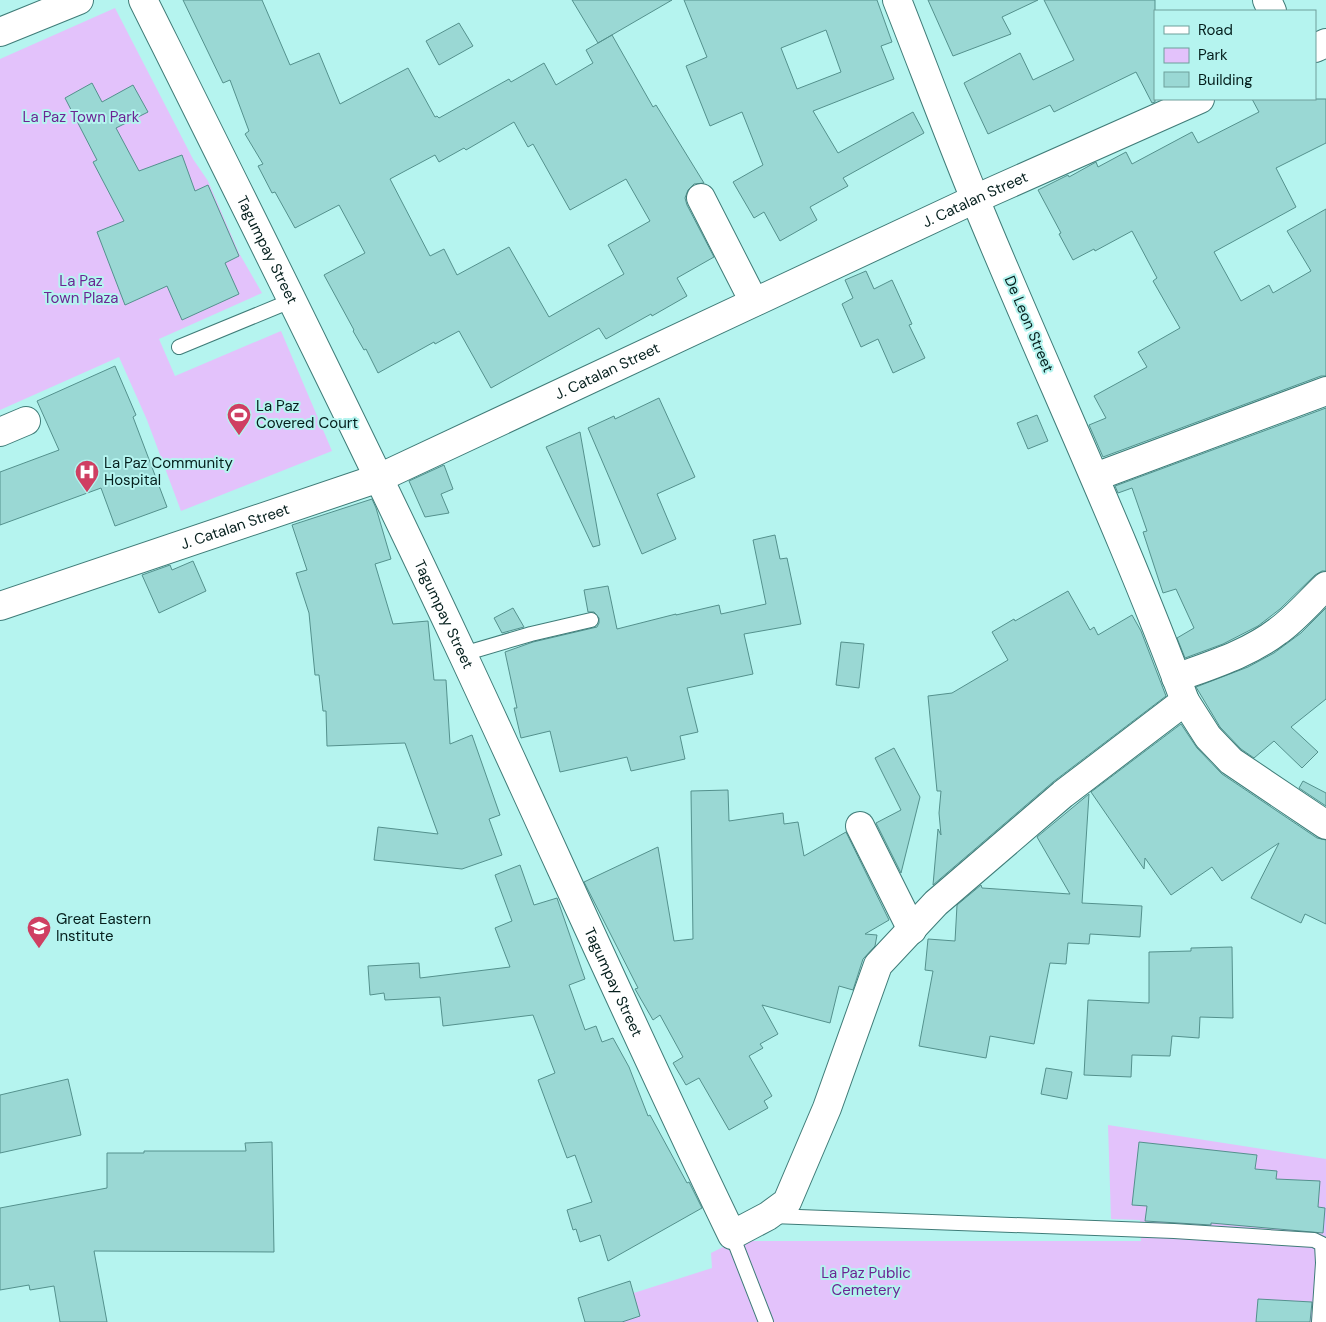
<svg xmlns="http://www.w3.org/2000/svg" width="1326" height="1322" font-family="'DM Sans',sans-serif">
  <rect width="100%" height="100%" fill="#b5f4ef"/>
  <path fill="#e3c2fb" d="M115 8 193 159 208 181 239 253 262 293 159 339 175 376 281 331 332 451 181 511 147 420 119 357 0 410V59Z
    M1108 1125 1326 1159V1322H595L590 1307 712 1268 711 1253 735 1241H1141L1140 1220 1111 1219Z"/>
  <path fill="#9ad8d4" stroke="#54918d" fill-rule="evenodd" d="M183 0H262L290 65 319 53 340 104 408 68 435 117 437 116 439 118 509 79 511 82 544 63 556 85 593 63 586 50 612 35 653 107 656 105 704 183 694 184 688 190 685 198 687 205 714 257 677 278 687 296 652 316 651 314 606 339 599 328 491 388 459 331 435 344 434 342 378 373 366 349 364 350 353 331 354 330 324 275 365 253 339 205 295 228 275 192 272 193 258 166 263 164 245 134 249 131 230 80 223 83ZM514 122 528 147 533 144 570 210 626 179 650 221 608 245 624 274 549 317 509 247 457 275 444 249 430 256 390 179 435 155 439 162 464 148 466 150Z
    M572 0H672L598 43Z
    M684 0H877L892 42 881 46 894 79 813 111 838 153 913 112 924 133 843 178 848 186 810 207 817 220 780 241 764 212 754 218 733 182 763 165 742 112 710 126 686 66 707 57ZM826 30 841 72 797 89 781 48Z
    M928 0H1038L1002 17 1011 34 953 56Z
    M1044 0H1155V102L1152 103 1136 72 1054 112 1050 105 988 134 964 83 1020 53 1033 80 1074 60Z
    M459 23 473 46 439 65 426 41Z
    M92 83 102 102 133 85 148 112 116 128 139 171 182 155 195 191 208 185 239 256 225 263 239 294 182 320 167 286 125 305 97 232 124 221 93 162 97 160 65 98Z
    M1252 99H1326V143L1276 168 1296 207 1214 252 1241 301 1269 285 1273 293 1311 271 1287 231 1326 209V376H1321L1103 457 1089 425 1106 418 1094 396 1147 367 1138 352 1180 328 1153 281 1157 278 1132 231 1095 251 1094 249 1073 260 1059 234 1061 233 1038 190 1068 175 1069 177 1096 162 1098 167 1126 152 1132 164 1192 132 1198 143 1259 112Z
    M866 271 874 289 892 280 912 324 909 325 925 358 893 373 878 339 861 347 842 304 853 298 845 280Z
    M115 366 136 415 133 417 167 507 115 526 101 488 0 525V472L59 450 37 401Z
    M659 398 695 477 657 494 676 539 642 554 588 428 614 416 615 419Z
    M1326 408V571H1322L1315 575 1280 609 1258 626 1223 644 1185 658 1177 638 1194 628 1176 589 1163 593 1143 532 1147 531 1132 488 1118 493 1115 486Z
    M1037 415 1048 441 1028 449 1017 423Z
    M580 432 600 545 593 547 546 447Z
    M444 465 453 489 441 494 449 513 425 517 409 481Z
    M372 499 376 508 391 559 375 564 393 624 428 621 434 680H446L450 744 472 735 500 815 489 819 502 855 462 869 374 860 378 827 438 834 405 743 327 746 326 711H323L319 675H315L309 613 296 573 307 570 292 525Z
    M775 535 780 559 787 558 801 624 744 634 753 674 687 688 698 732 680 736 685 759 631 771 627 757 560 772 550 731 521 738 514 708H517L505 652 533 642 597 627 599 623V618L594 612H588L584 590 608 586 617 629 676 614V615L719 605 721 614 766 604 753 540Z
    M193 561 206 591 159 613 142 575 170 565 172 570Z
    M1068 591 1090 630 1094 627 1098 635 1132 615 1141 631 1166 696 1053 782 933 885 938 829 941 835 939 813 941 791H937L928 696 952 693 1008 660 992 632 1014 619 1015 621Z
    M513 608 524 627 502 633 494 618Z
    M1326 608V699L1291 727 1318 752 1302 768 1274 741 1254 758 1241 749 1220 727 1196 687 1248 667 1274 653 1301 633Z
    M841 642 864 644 859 688 836 685Z
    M1181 724 1197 748 1222 774 1317 838 1326 840V924L1305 914 1301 923 1251 898 1279 843 1222 881 1212 867 1171 895 1145 858 1144 869 1091 792Z
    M894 748 920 797 901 873 876 823 901 810 875 758Z
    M1303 781 1326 793V806L1299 788Z
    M728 790 729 821 783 813 784 824 798 822 804 856 846 832 889 920 865 934 877 935 875 946 863 959 853 990 839 986 830 1023 762 1005 778 1034 760 1044 763 1048 749 1056 772 1096 764 1101 768 1108 729 1130 699 1078 686 1085 673 1063 683 1057 660 1015 653 1020 635 989 638 988 584 882 658 847 674 941 693 939 691 791Z
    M1089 794 1082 903 1142 906 1140 937 1090 934 1089 944 1068 943 1066 964 1050 963 1034 1044 990 1036 986 1058 919 1046 933 971 925 970 928 939 955 941 957 905 981 885 982 888 1070 894 1037 837Z
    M520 865 534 905 557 898 585 979 569 985 585 1030 596 1026 602 1042 613 1038 629 1067 648 1116 650 1115 687 1183 689 1182 702 1208 608 1261 600 1235 580 1242 576 1229 573 1230 567 1210 592 1202 575 1155 567 1158 538 1080 555 1073 533 1015 443 1026 440 997 385 1000 384 993 370 995 368 966 419 963 420 978 510 967 495 928 512 921 495 875Z
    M1232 947 1233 1018 1200 1017 1199 1038 1172 1036 1170 1056 1132 1055 1131 1077 1084 1075 1088 1000 1149 1003V952L1191 951V948Z
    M1046 1068 1072 1072 1067 1099 1041 1094Z
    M68 1079 81 1135 0 1153V1095Z
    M272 1142 274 1252 94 1251 107 1322H60L54 1286 30 1290 29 1285 0 1290V1208L107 1188V1153H144V1151H246L245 1143Z
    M1139 1142 1257 1155 1255 1169 1277 1171 1276 1179 1320 1181 1318 1207 1325 1208 1323 1233 1211 1223V1225L1145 1221 1147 1206 1132 1205Z
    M630 1281 640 1316 622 1322H585L578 1298Z
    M1258 1299 1312 1302 1310 1322H1256Z"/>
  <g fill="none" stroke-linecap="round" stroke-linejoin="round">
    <defs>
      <path id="lane" d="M179 347 293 300
        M463 654 531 634 591 620
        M772 1216 1174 1231 1314 1240 1322 1244 1323 1263 1319 1322
        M732 1235 766 1322"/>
      <g id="street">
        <path id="s1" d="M143 0C251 217 360 435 463 655 553 848 639 1043 732 1235L768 1216 787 1202 827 1108 878 965 936 903 1063 794 1185 701C1122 531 1044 367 975 199 948 133 923 66 897 0"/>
        <path d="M1267 0 1272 11"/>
        <path d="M0 32 79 0"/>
        <path d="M1315 48 1326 43"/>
        <path d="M701 198 754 302"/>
        <path d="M0 432 26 421"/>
        <path d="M1095 477 1326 391"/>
        <path id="s2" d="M0 606 379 478 975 199 1200 99"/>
        <path d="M1176 678C1211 665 1248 654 1278 631 1295 619 1310 601 1326 586"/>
        <path d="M1185 701 1208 737 1231 761 1326 825"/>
        <path d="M860 826 912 930"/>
      </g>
    </defs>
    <use href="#lane" stroke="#3f7c78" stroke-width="16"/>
    <use href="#street" stroke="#3f7c78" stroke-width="30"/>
    <use href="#lane" stroke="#fff" stroke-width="14"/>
    <use href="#street" stroke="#fff" stroke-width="28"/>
  </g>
  <defs>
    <symbol id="stadium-pin" viewBox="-11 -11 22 30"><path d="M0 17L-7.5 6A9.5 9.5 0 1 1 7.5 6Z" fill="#cf3f62" stroke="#b5f4ef"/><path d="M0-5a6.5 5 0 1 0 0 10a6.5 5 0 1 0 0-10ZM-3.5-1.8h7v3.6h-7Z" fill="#fff"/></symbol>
    <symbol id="hospital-pin" viewBox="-11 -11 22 30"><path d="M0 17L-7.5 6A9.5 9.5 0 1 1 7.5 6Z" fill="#cf3f62" stroke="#b5f4ef"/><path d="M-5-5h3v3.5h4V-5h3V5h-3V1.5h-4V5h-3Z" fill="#fff"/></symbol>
    <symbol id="school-pin" viewBox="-11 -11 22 30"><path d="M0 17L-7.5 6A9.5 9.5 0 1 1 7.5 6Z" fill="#cf3f62" stroke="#b5f4ef"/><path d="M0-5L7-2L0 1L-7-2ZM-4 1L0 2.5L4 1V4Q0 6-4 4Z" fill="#fff"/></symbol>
  </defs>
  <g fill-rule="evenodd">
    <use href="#stadium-pin" x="225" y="401" width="28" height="38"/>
    <use href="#hospital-pin" x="73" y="458" width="28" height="38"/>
    <use href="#school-pin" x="25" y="914" width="28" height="38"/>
  </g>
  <g text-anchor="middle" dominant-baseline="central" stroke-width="4" stroke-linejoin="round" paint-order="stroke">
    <g font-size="15" fill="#6c2593" stroke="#b5f4ef">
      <text x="81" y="117">La Paz Town Park</text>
      <text x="81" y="281">La Paz<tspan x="81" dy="17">Town Plaza</tspan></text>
      <text x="866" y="1273">La Paz Public<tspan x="866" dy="17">Cemetery</tspan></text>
    </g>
    <g font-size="15" fill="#051f1d" stroke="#b5f4ef">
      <text stroke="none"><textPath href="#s2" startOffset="1058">J. Catalan Street</textPath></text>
      <text stroke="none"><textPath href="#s1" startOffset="279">Tagumpay Street</textPath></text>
      <text transform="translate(1029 324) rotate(67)">De Leon Street</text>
      <text stroke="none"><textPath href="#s2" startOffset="652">J. Catalan Street</textPath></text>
      <text stroke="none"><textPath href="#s2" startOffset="248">J. Catalan Street</textPath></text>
      <text stroke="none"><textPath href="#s1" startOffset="684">Tagumpay Street</textPath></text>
      <text stroke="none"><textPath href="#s1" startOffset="1089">Tagumpay Street</textPath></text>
    </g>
    <g font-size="15" fill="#051f1d" stroke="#b5f4ef" text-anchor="start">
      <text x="256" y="406">La Paz<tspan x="256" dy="17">Covered Court</tspan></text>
      <text x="104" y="463">La Paz Community<tspan x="104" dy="17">Hospital</tspan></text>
      <text x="56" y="919">Great Eastern<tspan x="56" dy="17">Institute</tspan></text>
    </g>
  </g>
  <rect x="1154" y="10" width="162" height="90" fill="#b5f4ef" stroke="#6f9f9b"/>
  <rect x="1164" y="26" width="25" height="8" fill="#ffffff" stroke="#6f9f9b"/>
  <text x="1198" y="35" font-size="15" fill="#051f1d">Road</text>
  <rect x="1164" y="48" width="25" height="15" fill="#e3c2fb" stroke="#6f9f9b"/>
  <text x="1198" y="60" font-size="15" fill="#051f1d">Park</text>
  <rect x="1164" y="72" width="25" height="15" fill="#9ad8d4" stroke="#6f9f9b"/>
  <text x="1198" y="85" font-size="15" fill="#051f1d">Building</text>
</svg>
